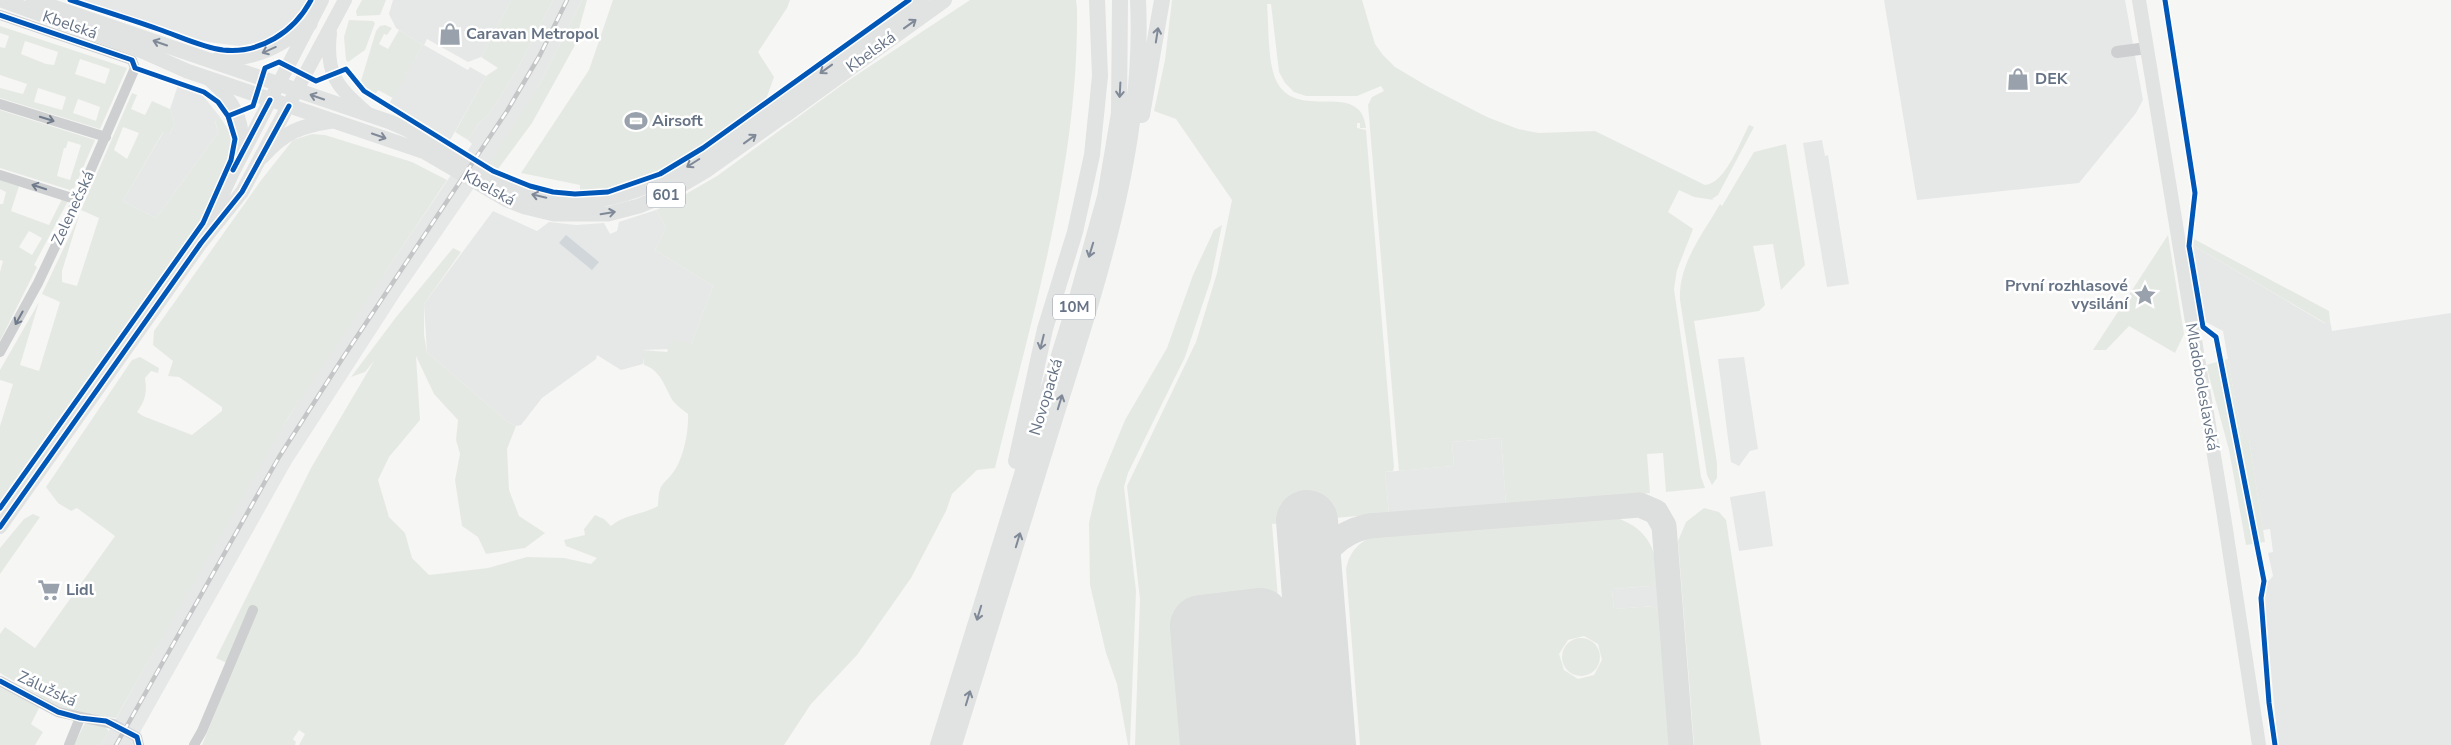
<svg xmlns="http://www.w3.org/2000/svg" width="2451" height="745" font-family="'Nunito Sans',sans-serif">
  <rect width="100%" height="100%" fill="#f6f6f5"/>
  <path fill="#e6e7e7" d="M76 0H308L297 17 279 33 265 41 239 46 201 41Z
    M393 0H511L481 57 468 62 427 39 424 45 468 70 470 67 486 76 449 142 389 104 423 45 396 28 389 14Z
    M553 0H582L539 85 506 141 401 294 291 464 133 745H101L268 450 313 379 472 144 468 140 479 123 490 113 516 72Z
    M1884 0H2125L2143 100 2136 113 2079 183 1917 200Z
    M178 85 196 91 204 97 220 117 215 121 218 133 156 218 123 201 164 131 170 134 175 124 170 109Z
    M1822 140 1825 156 1828 155 1849 284 1827 287 1803 143Z
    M656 210 666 227 655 250 713 286 691 344 669 349 643 350V364L621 370 597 355 596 359 542 398 521 425 516 426 508 422 427 352 424 304 493 211 537 231 549 222 576 225 604 223 610 234 617 231 619 222Z
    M2191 244 2324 323 2330 321 2332 331 2451 313V745H2278L2265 607V585L2273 576 2268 553 2273 552 2270 529 2263 530 2249 439H2242L2223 331 2204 321Z
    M1744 357 1758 449 1750 451 1739 466 1731 462 1718 359Z
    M1501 438 1506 505 1389 513 1385 472 1454 466 1452 442Z
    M1765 491 1773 546 1739 551 1730 497Z
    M1658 579 1661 612 1653 606 1614 609 1612 589 1652 586Z"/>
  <path fill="#e5e9e3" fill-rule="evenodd" d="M362 0H386L380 15 357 16 356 11Z
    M511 0H553L516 72 490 113 479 123 468 140 455 132 486 76 498 68 481 57Z
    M582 0H587L574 47 532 123 498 169 489 164 539 85Z
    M613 0H790L787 8 758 52 774 77 765 102 678 162 647 178 621 187 580 193V185L521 173 589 70Z
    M970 0H1076L1077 8C1079 166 1032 315 995 468L977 470 952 494 946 511 911 578 857 655 811 704 784 745H299L305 734 299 730 293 739 296 742 295 745H202L222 696 229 664 216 658 311 468 374 361 365 372 351 377 397 316 453 248 461 252 424 304V335L427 352 508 422 516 426 507 449 509 490 519 516 545 533 525 548 486 554 478 537 462 526 455 480 460 454 456 440 458 420 434 394 416 356 420 420 389 457 378 480 389 517 405 533 412 558 429 575 488 568 527 557 564 558 591 564 597 558 566 546 564 540 585 535 584 529 595 515 604 519 611 526C625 514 642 515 658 506 659 479 664 487 676 468 684 455 689 429 688 414 683 410 677 406 673 401 665 388 661 370 644 365L642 350 667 352 671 339 691 344 713 286 655 250 666 227 656 210 673 202 678 203 679 198 717 176 846 82Z
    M1172 0H1362L1375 44 1383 55 1395 67 1427 86 1487 117 1518 129 1539 133 1595 131 1705 185C1725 184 1740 142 1749 125L1754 127 1718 195 1712 199 1714 200 1694 197 1679 190 1668 212 1693 229 1677 270 1674 289 1701 477 1705 488 1666 492 1663 453 1647 454 1650 493 1506 505 1501 438 1452 442 1454 466 1399 471 1368 105 1372 97 1384 91 1381 86 1357 96H1306L1294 92 1285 83 1279 72 1271 4H1267C1269 26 1267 66 1278 84 1300 121 1361 79 1366 128H1360V123H1357V128L1366 130 1394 467 1393 471 1385 472 1389 513 1272 524 1290 745H1135L1140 599 1127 486 1196 342 1217 273 1232 200 1176 119 1154 111 1165 60Z
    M349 20 373 21 375 23 365 50 348 62 346 60 344 37Z
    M385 25 392 28 387 35 384 34 379 44 388 49 399 30 423 45 393 98 378 90 375 95 365 89 361 81 376 31 380 26Z
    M0 26 127 68 100 129 0 98V88L23 94 27 84 0 75V47L5 48 9 36 0 33ZM25 41 58 52 54 65 46 64 21 54ZM80 59 110 69 105 84 75 74ZM38 88 66 97 62 110 34 102ZM78 99 100 107 96 121 73 113Z
    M132 93 137 95 131 109 145 115 152 101 170 109 175 124 170 134 163 132 123 201 156 218 218 133 215 120 220 117 233 137C226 178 205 217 182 251L0 506V426L13 384 0 380V370L39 302 20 365 39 371 60 302 42 294 79 216 62 271V282L77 286 99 218 81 210ZM123 127 139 133 127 159 114 150Z
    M0 110 95 140 73 191 0 168ZM68 141 81 145 70 180 57 176 64 148H66Z
    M312 134 325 135 412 162 447 180 288 418 116 718 67 712 0 673V634L5 627 35 648 115 536 77 508 71 511 58 503 46 487 132 360 140 357 159 368 158 373 151 371 145 378C147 392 146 400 137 412L143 416 192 435 222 411V407L179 377 168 376 173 361 153 345 154 331 262 179 293 140Z
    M1786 144 1805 265 1781 290 1773 244 1753 246 1765 305 1759 311 1694 321 1717 463V478L1712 485 1707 475 1680 300C1678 264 1703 234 1720 204L1722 206 1754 152Z
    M0 180 19 186 11 211 49 225 62 199 68 201 34 265 37 267 0 341V272L3 261 0 260V204H3L6 192 0 189ZM29 231 42 238 32 255 19 247Z
    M1222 225 1211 279 1185 357 1128 473 1124 487 1136 591 1130 745H1128L1117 684 1106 653 1090 585 1089 523 1097 488 1125 420 1167 348 1193 275 1214 230Z
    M2168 235 2184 334 2175 353 2129 326 2106 350H2093Z
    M2192 238 2329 311 2330 321 2325 323 2191 244Z
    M2228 359 2242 439H2249L2265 542 2246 545 2229 450 2206 365Z
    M1704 508 1719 512 1726 520 1761 745H1694L1678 541 1686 522Z
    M33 514 40 517 0 574V548L24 519Z
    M1612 516C1645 527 1656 544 1658 579L1652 586 1612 589 1614 609 1653 606 1661 612 1671 745H1360L1346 570C1349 552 1358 543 1375 535ZM1584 636 1598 644 1602 660 1594 675 1578 679 1564 670 1559 654 1568 640Z
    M1562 657a19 19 0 1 1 38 0a19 19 0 1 1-38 0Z
    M0 685 40 706 31 724 43 732 35 745H0Z
    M85 723 103 725 109 731 101 745H74Z"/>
  <path fill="#d0d6da" d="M566 235 599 262 592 270 559 243Z"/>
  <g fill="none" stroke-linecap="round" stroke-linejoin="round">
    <path stroke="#dddede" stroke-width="25" d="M1321 675 1314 585C1319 553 1337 533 1369 526L1640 505 1656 512 1664 526 1681 745"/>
    <path stroke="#dddede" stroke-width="62" d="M1307 521 1325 745
      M1211 745 1201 626 1260 619 1271 745"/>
    <path stroke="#d2d5d9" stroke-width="10" stroke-dasharray="10 5" stroke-linecap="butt" d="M113 724 137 737"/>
    <path stroke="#cecfd0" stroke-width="10" d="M0 15 132 60 135 68 81 192 38 283 0 352
      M0 104 106 137
      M0 175 78 200
      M0 681 58 712 113 724
      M137 737 139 745
      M69 745 80 718
      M194 745 202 731 253 610"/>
    <path stroke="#cecfd0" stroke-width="12" d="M2117 52 2147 48"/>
    <path stroke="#e1e2e2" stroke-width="14" d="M2139 0 2223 510 2259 745
      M330 33C325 76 338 87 368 114
      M210 80C233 100 244 119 242 150
      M207 228 232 174 322 0
      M0 527 201 243 242 192 345 0"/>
    <path stroke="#e1e2e2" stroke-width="15" d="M1 0 142 51 187 71 425 152 507 200 525 207 554 214H608L639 206 663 196 707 170 786 114
      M33 0 390 122C428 137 459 160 494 179 568 220 635 200 701 157L922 0
      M218 59C258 59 277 47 310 24
      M262 157C284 132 300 126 332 121"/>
    <path stroke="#e1e2e2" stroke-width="16" d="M786 114 944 0
      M1142 115 1162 0
      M1016 461 1045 329 1075 232 1092 155 1100 76 1097 0
      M938 745 1078 294 1105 197 1119 113 1120 0
      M954 745C988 634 1023 523 1057 412 1099 279 1145 142 1138 0"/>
    <defs>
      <path id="rail" d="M116 745 279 457 344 356 507 111 540 55 567 0"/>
    </defs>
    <use href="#rail" stroke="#c4c5c6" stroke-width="4.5"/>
    <use href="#rail" stroke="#fff" stroke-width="2.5" stroke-dasharray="8" stroke-linecap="butt"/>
    <defs>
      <path id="cycleway" d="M70 0C100 10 129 19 158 29 179 36 201 47 223 50 260 54 294 32 311 0
        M2165 0 2195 193 2189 246 2191 257 2203 327 2216 337 2264 581 2261 598 2269 703 2275 745
        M0 15 132 60 135 68 204 92 218 102 228 116 235 139 231 160 203 223 0 508
        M228 116 253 106 265 68 279 62 316 81 346 69 364 91 493 171 530 186 553 192 575 194 608 192 660 174 703 148 909 0
        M233 170 270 100
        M0 527 201 243 242 192 289 106
        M0 681 58 712 80 718 106 721 137 737 139 745"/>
    </defs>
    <use href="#cycleway" stroke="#fff" stroke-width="8"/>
    <use href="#cycleway" stroke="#0057b8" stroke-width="5"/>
  </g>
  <defs><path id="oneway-shaft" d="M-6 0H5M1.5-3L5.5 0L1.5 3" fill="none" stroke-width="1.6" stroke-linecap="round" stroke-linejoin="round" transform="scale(1.25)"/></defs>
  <g stroke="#7f8998">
    <use href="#oneway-shaft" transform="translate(910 24) rotate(-36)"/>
    <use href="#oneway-shaft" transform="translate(1157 35) rotate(-81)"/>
    <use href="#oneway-shaft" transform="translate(160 43) rotate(-161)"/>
    <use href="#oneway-shaft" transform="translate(269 50) rotate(156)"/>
    <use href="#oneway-shaft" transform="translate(826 69) rotate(144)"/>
    <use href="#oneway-shaft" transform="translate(1120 90) rotate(93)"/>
    <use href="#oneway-shaft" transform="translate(317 97) rotate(-161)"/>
    <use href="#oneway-shaft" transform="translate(379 136) rotate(19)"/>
    <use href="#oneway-shaft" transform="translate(750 139) rotate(-36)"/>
    <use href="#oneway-shaft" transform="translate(693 163) rotate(148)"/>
    <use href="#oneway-shaft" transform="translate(539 196) rotate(-167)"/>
    <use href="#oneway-shaft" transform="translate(608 213) rotate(-9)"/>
    <use href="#oneway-shaft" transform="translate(1091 250) rotate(107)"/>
    <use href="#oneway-shaft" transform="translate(1042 342) rotate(104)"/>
    <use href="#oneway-shaft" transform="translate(1060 402) rotate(-73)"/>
    <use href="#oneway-shaft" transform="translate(1018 540) rotate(-73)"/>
    <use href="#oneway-shaft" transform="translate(979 613) rotate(107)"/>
    <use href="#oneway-shaft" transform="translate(968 698) rotate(-73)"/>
  </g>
  <g stroke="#707c8c">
    <use href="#oneway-shaft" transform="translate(47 119) rotate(17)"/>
    <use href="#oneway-shaft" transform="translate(39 187) rotate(-162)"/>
    <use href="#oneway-shaft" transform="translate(19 318) rotate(119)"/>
  </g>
  <defs>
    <symbol id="shop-bare" viewBox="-9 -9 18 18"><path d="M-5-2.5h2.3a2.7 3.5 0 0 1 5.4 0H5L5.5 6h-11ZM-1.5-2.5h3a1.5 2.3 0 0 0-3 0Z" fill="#98a1ac" stroke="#fff" stroke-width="2.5" paint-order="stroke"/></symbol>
    <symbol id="stadium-bare" viewBox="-9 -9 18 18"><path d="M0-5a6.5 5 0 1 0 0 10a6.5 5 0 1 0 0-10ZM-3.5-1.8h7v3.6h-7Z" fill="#98a1ac" stroke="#fff" stroke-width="2.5" paint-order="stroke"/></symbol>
    <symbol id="sight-bare" viewBox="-9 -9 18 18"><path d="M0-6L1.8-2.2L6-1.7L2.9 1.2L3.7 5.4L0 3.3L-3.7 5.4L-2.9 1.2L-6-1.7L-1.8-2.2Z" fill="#98a1ac" stroke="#fff" stroke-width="2.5" paint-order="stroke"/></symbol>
    <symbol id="supermarket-bare" viewBox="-9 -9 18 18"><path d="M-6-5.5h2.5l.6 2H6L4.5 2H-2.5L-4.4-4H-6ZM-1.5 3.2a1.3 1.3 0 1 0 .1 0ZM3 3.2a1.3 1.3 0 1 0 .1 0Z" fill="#98a1ac" stroke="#fff" stroke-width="2.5" paint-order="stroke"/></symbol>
  </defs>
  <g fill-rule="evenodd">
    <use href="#shop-bare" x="434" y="18" width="32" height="32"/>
    <use href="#shop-bare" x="2002" y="63" width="32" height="32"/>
    <use href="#stadium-bare" x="620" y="105" width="32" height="32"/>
    <use href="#sight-bare" x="2129" y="279" width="32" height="32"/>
    <use href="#supermarket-bare" x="33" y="574" width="32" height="32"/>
  </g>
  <g text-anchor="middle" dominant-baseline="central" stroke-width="5" stroke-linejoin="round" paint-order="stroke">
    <g fill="#fff" stroke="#949daa" stroke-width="1">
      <rect x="647" y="182.5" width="38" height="25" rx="4"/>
      <rect x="1053" y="294.5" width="42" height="25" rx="4"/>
    </g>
    <g font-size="15" font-weight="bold" fill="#667385">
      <text x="666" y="195">601</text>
      <text x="1074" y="307">10M</text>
    </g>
    <g font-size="16" fill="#667385" stroke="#fff">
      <text transform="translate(70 25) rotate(19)">Kbelská</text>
      <text transform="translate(871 52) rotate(-36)">Kbelská</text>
      <text transform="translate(489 188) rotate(29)">Kbelská</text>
      <text transform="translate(73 208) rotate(-65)">Zelenečská</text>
      <text transform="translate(2202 387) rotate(80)">Mladoboleslavská</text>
      <text transform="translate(1046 397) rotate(-73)">Novopacká</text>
      <text transform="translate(47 689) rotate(25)">Zálužská</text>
    </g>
    <g font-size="16" font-weight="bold" fill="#667385" stroke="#fff" text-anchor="start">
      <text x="466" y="34">Caravan Metropol</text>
      <text x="2035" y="79">DEK</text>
      <text x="652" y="121">Airsoft</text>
      <text x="2128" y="286" text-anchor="end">První rozhlasové<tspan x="2128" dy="18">vysilání</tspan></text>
      <text x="66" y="590">Lidl</text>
    </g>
  </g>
</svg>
